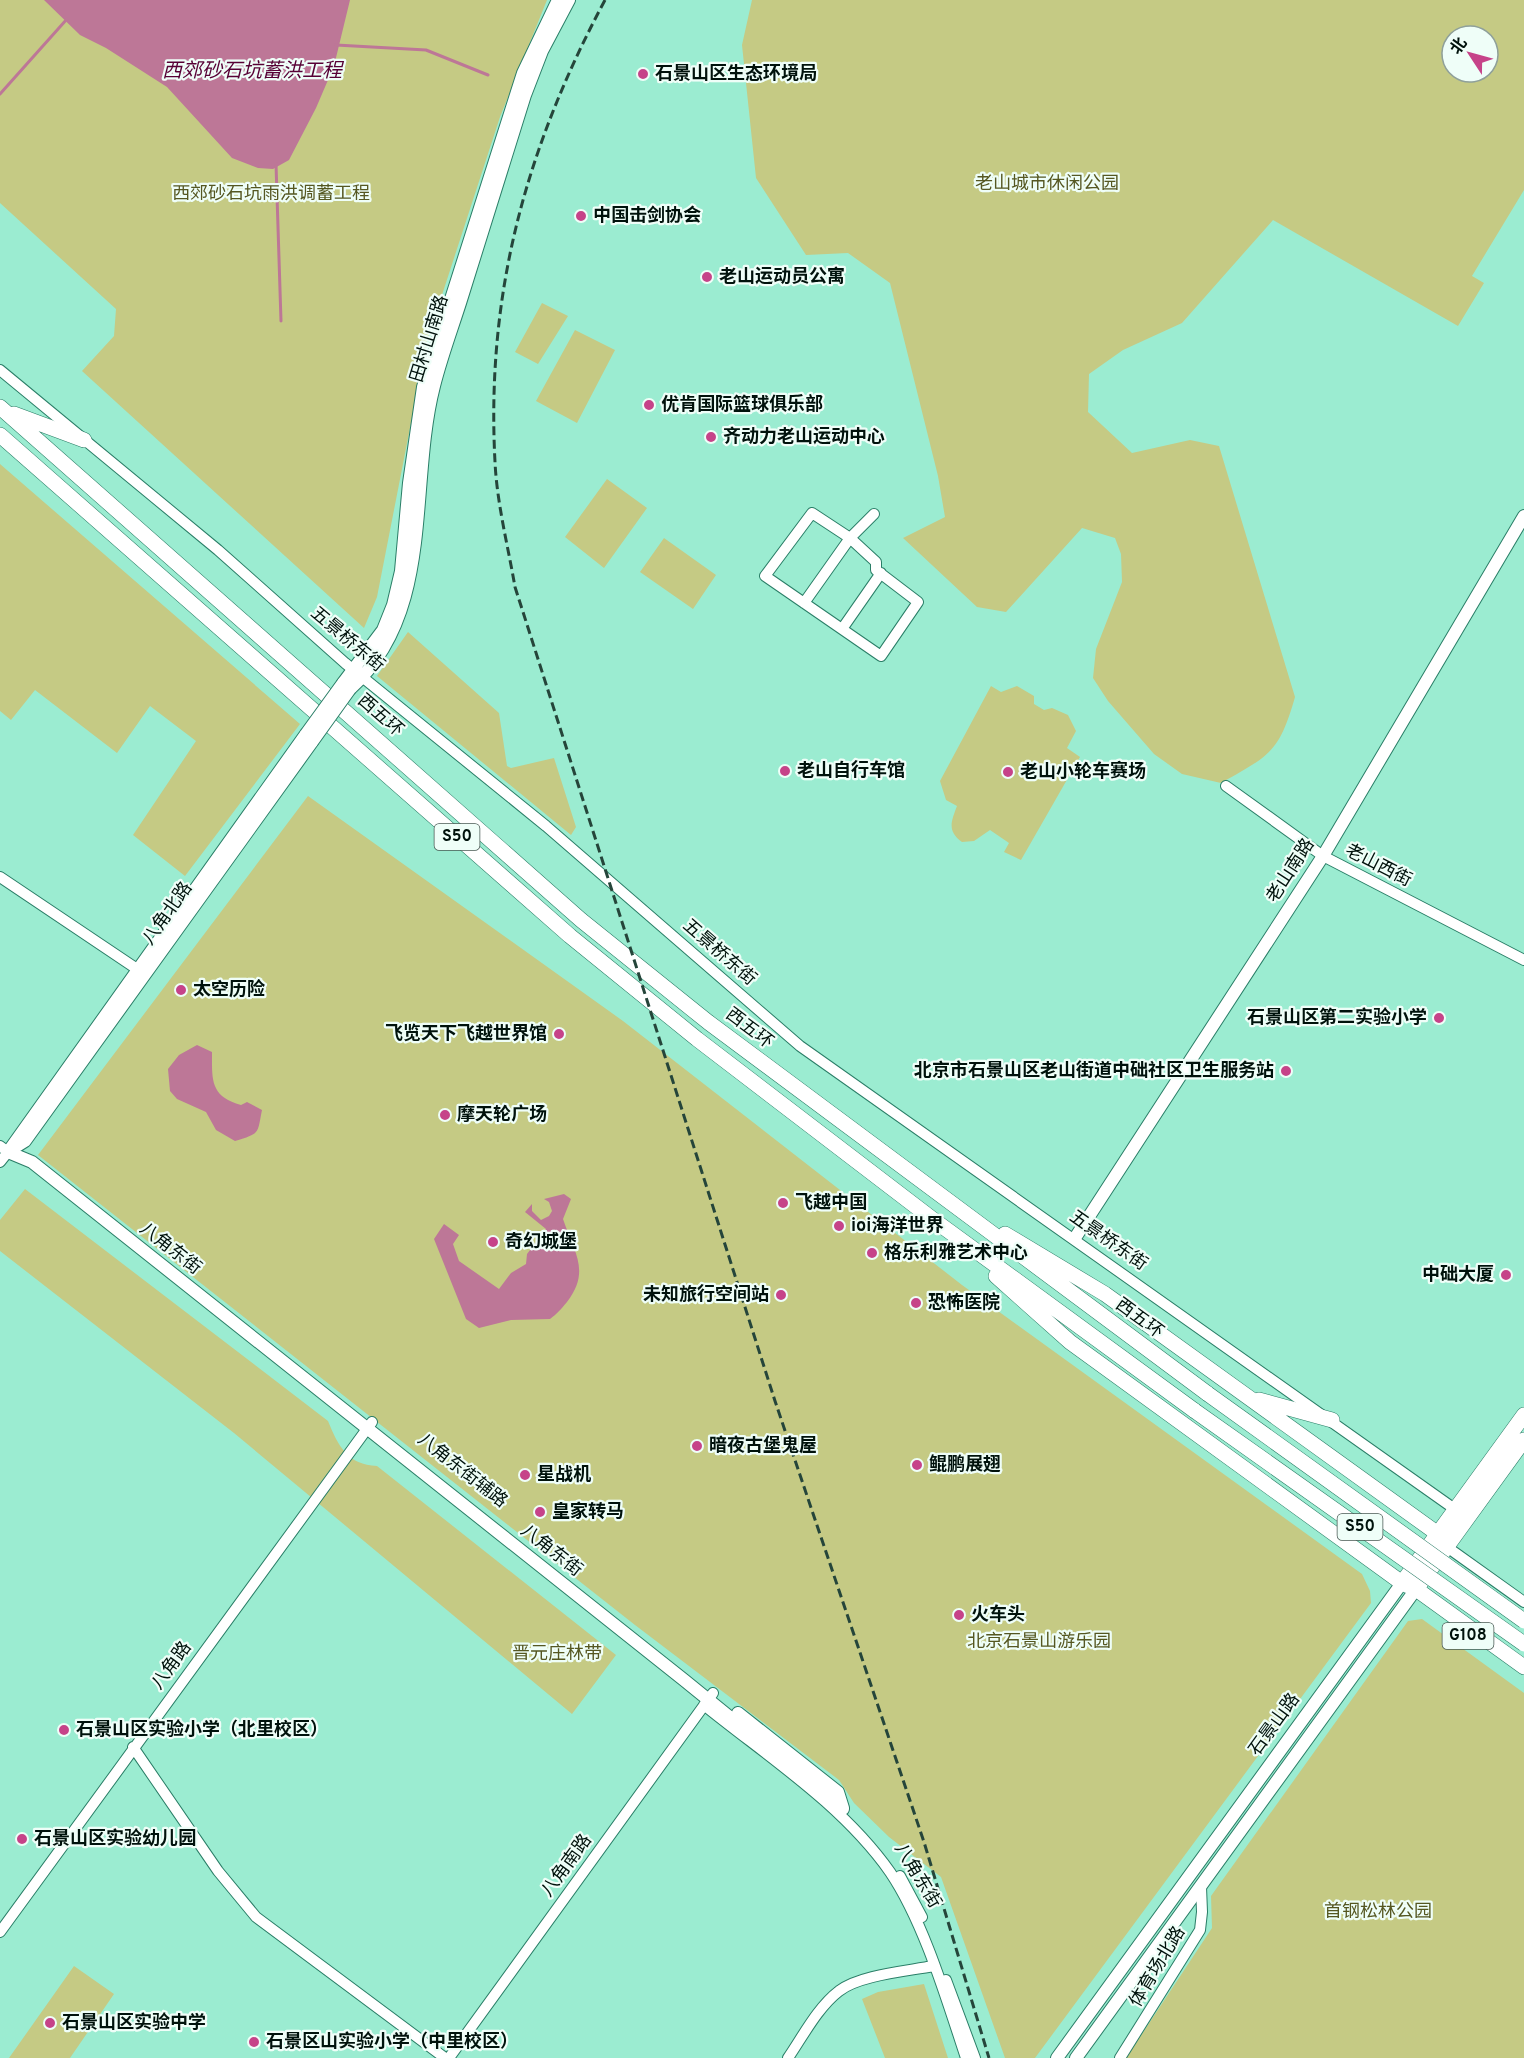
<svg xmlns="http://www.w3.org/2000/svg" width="1524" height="2058" font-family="Overpass,'Noto Sans SC',sans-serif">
  <rect width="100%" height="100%" fill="#9becd1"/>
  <path fill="#c5ca84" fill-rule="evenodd" d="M0 0H547L500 117 427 341 377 597 364 628 82 371 114 336 116 309 0 203Z
    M752 0H1524V190L1472 276 1484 283 1458 326 1273 220 1182 323 1123 350 1089 374 1088 412 1132 453 1190 440 1219 446 1295 697C1279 753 1270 755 1221 783L1182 774 1154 754 1108 701 1093 678 1096 649 1122 582 1121 554 1115 538 1082 528 1006 612 977 607 903 538 945 517 938 476 890 283 848 253 806 255 756 178 742 45ZM1452 36H1488V72H1452Z
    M542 303 568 316 538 364 515 352Z
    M575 330 615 350 577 423 536 401Z
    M0 464 300 724 185 876 133 835 196 741 150 706 117 753 35 690 11 720 0 711Z
    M607 479 647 508 604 568 565 537Z
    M664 538 716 575 693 609 640 572Z
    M408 632 499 713 507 766 511 768 554 758 576 827 571 835 377 676Z
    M991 686 1001 692 1017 686 1034 696V704L1044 710 1052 708 1068 715 1076 731 1067 748 1080 757 1021 860 1004 852 1009 843 990 830 974 841 962 842C947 831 951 822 957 806L946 800 940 781Z
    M308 796 623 1021 962 1285 1362 1574 1370 1591 1371 1603 1035 2058H1005L941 1877 889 1837 854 1803 839 1780 635 1625 38 1155Z
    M25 1189 328 1421C338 1446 348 1465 377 1466L616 1655 572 1714 234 1433 0 1251V1220Z
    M1422 1619 1524 1693V2058H1126L1212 1928 1211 1896 1408 1621Z
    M74 1966 114 1994 70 2058H9Z
    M924 1984 948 2058H885L862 1999 878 1992Z"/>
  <path fill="#bd7797" d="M44 0H350L334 66 316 108 289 160 273 169 258 168 232 158 167 87 106 48 80 35Z
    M197 1045 212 1052C212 1080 210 1096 241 1105L247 1102 262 1110C257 1134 261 1133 235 1141L216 1130 206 1112 177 1099 170 1091 168 1069 179 1055Z
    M564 1194 571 1199 563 1219C574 1252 591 1271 567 1302 561 1309 557 1314 550 1319L511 1320 479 1328 466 1319 434 1239 444 1224 459 1235 453 1244 459 1261 499 1289 511 1273 526 1264 527 1254 546 1229 525 1212 532 1204V1211L541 1220 549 1216 552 1211 549 1202 544 1199Z"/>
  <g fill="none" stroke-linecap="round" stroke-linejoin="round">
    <path stroke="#bd7797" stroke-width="3" d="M336 45 426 50 488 75
      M0 94 67 19
      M276 164 281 321"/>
    <defs>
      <path id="minor" d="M0 370 218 550 345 663 546 826 800 1046 1456 1510
        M804 603 850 538 876 562V570L918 602 881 656C842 629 803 602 765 576L812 513 850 538 874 514
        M842 629 881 573
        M1226 786 1323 856 1524 960
        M0 877 137 969
        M0 1146 8 1152 0 1162
        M1443 1541 1447 1547 1524 1602
        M704 1705C768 1757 842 1804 890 1872 924 1922 947 2001 966 2058
        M133 1747 218 1871 256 1917 445 2058
        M900 1876 922 1917
        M0 1932 372 1422
        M946 1980 975 2058
        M449 2058 713 1693
        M788 2058C803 2036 818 2007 839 1991 859 1975 908 1971 933 1966
        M1120 2058 1200 1930 1202 1912 1201 1887"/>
      <path id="major" d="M343 683 383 630 393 605 401 571 409 483 423 387 523 73 558 0
        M350 689C436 612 408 487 434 386 441 358 451 331 460 303 481 234 503 165 525 95L542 51 569 0
        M9 1151 25 1141 312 742
        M8 1152 32 1162 684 1680 843 1809
        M8 1152 306 734
        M1075 1238 1323 856 1524 516
        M738 1713 838 1792 843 1808
        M1057 2058 1402 1583
        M1076 2058 1416 1589"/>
      <path id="highway" d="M0 407 581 920 708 1022 1208 1394
        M14 414 84 440
        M0 435 570 936 697 1039 931 1218 1195 1411
        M1005 1234 1105 1294 1438 1534
        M996 1276 1070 1342 1402 1583 1416 1589 1524 1667
        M1259 1400 1332 1420
        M1402 1583 1524 1415
        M1419 1585 1524 1440"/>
    </defs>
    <use href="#minor" stroke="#2a7e67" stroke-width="12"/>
    <use href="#major" stroke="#2a7e67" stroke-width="14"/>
    <use href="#highway" stroke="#2a7e67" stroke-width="16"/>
    <use href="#minor" stroke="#fff" stroke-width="10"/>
    <use href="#major" stroke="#fff" stroke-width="12"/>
    <use href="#highway" stroke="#fff" stroke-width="15"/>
    <path stroke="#25453a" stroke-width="3" stroke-dasharray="9 4.5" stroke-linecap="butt" d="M605 0C526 148 486 293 495 462 497 504 508 546 515 587L775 1401 924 1842 989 2058"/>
    <defs>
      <path id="major-bridge" d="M306 734 343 683
        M312 742 350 689"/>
      <path id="highway-bridge" d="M1208 1394 1524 1621
        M1195 1411 1524 1644"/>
    </defs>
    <use href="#major-bridge" stroke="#2a7e67" stroke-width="14" stroke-linecap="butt"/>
    <use href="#highway-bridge" stroke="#2a7e67" stroke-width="16" stroke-linecap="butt"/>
    <use href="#major-bridge" stroke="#fff" stroke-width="12"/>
    <use href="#highway-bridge" stroke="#fff" stroke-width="15"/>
  </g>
  <g fill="#c64389" stroke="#effef8" stroke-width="2">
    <circle cx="643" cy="74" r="6"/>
    <circle cx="581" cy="216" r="6"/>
    <circle cx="707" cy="277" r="6"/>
    <circle cx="649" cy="405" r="6"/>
    <circle cx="711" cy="437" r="6"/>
    <circle cx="785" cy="771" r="6"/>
    <circle cx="1008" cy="772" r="6"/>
    <circle cx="181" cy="990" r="6"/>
    <circle cx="1439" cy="1018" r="6"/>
    <circle cx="559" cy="1034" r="6"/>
    <circle cx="1286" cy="1071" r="6"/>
    <circle cx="445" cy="1115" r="6"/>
    <circle cx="783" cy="1203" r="6"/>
    <circle cx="839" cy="1226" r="6"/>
    <circle cx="493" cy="1242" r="6"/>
    <circle cx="872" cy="1253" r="6"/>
    <circle cx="1506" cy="1275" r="6"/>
    <circle cx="781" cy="1295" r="6"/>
    <circle cx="916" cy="1303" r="6"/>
    <circle cx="697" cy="1446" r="6"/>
    <circle cx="917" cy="1465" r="6"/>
    <circle cx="525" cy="1475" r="6"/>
    <circle cx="540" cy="1512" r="6"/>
    <circle cx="959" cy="1615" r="6"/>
    <circle cx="64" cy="1730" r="6"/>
    <circle cx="22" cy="1839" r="6"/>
    <circle cx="50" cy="2023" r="6"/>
    <circle cx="254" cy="2042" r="6"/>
  </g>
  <g text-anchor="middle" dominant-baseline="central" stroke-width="4.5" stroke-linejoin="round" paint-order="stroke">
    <g fill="#effef8" stroke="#485953" stroke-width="1.5">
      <rect x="434.5" y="824" width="45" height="26" rx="4.5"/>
      <rect x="1337.5" y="1514" width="45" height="26" rx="4.5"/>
      <rect x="1442.5" y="1623" width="51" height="26" rx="4.5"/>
    </g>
    <g font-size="16" font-weight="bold" fill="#00120c">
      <text x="457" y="837">S50</text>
      <text x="1360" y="1527">S50</text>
      <text x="1468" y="1636">G108</text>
    </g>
    <g font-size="18" font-weight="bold" fill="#00120c" stroke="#effef8" text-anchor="start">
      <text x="655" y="74">石景山区生态环境局</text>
      <text x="593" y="216">中国击剑协会</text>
      <text x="719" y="277">老山运动员公寓</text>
      <text x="661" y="405">优肯国际篮球俱乐部</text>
      <text x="723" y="437">齐动力老山运动中心</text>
      <text x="797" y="771">老山自行车馆</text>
      <text x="1020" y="772">老山小轮车赛场</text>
      <text x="193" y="990">太空历险</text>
      <text x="1427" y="1018" text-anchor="end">石景山区第二实验小学</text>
      <text x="547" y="1034" text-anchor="end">飞览天下飞越世界馆</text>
      <text x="1274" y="1071" text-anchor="end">北京市石景山区老山街道中础社区卫生服务站</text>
      <text x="457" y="1115">摩天轮广场</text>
      <text x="795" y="1203">飞越中国</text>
      <text x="851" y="1226">ioi海洋世界</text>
      <text x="505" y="1242">奇幻城堡</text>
      <text x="884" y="1253">格乐利雅艺术中心</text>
      <text x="1494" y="1275" text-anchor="end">中础大厦</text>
      <text x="769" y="1295" text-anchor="end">未知旅行空间站</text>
      <text x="928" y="1303">恐怖医院</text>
      <text x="709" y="1446">暗夜古堡鬼屋</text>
      <text x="929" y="1465">鲲鹏展翅</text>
      <text x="537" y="1475">星战机</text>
      <text x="552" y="1512">皇家转马</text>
      <text x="971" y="1615">火车头</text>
      <text x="76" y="1730">石景山区实验小学（北里校区）</text>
      <text x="34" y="1839">石景山区实验幼儿园</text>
      <text x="62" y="2023">石景山区实验中学</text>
      <text x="266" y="2042">石景区山实验小学（中里校区）</text>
    </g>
    <g font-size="18" fill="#555721" stroke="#effef8">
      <text x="1047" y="184">老山城市休闲公园</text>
      <text x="271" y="194">西郊砂石坑雨洪调蓄工程</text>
      <text x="1039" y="1642">北京石景山游乐园</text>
      <text x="557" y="1654">晋元庄林带</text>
      <text x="1378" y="1912">首钢松林公园</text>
    </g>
    <g font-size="18" fill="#00120c" stroke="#effef8">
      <text transform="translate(430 339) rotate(-73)">田村山南路</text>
      <text transform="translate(347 640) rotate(40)">五景桥东街</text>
      <text transform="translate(380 716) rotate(41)">西五环</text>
      <text transform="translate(1378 866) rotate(27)">老山西街</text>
      <text transform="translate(1291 871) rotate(-57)">老山南路</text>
      <text transform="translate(168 914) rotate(-55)">八角北路</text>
      <text transform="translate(719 953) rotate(41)">五景桥东街</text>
      <text transform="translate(749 1029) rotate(37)">西五环</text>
      <text transform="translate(1108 1241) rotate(35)">五景桥东街</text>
      <text transform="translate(170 1249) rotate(38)">八角东街</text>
      <text transform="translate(1139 1319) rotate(36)">西五环</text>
      <text transform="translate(462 1471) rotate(38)">八角东街辅路</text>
      <text transform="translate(551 1551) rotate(38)">八角东街</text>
      <text transform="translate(172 1666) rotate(-54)">八角路</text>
      <text transform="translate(1275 1725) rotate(-54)">石景山路</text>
      <text transform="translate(567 1866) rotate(-54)">八角南路</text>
      <text transform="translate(917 1876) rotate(59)">八角东街</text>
      <text transform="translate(1158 1967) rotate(-59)">体育场北路</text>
    </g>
    <g font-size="20" font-style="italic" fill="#570035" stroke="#effef8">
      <text x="252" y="72">西郊砂石坑蓄洪工程</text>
    </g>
  </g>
  <g transform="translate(1470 54) rotate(306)"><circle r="28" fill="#effef8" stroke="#8fa09a" stroke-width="1.5"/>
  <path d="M0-4.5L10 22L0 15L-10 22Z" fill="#c64389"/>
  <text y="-9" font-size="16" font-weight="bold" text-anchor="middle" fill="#00120c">北</text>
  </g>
</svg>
